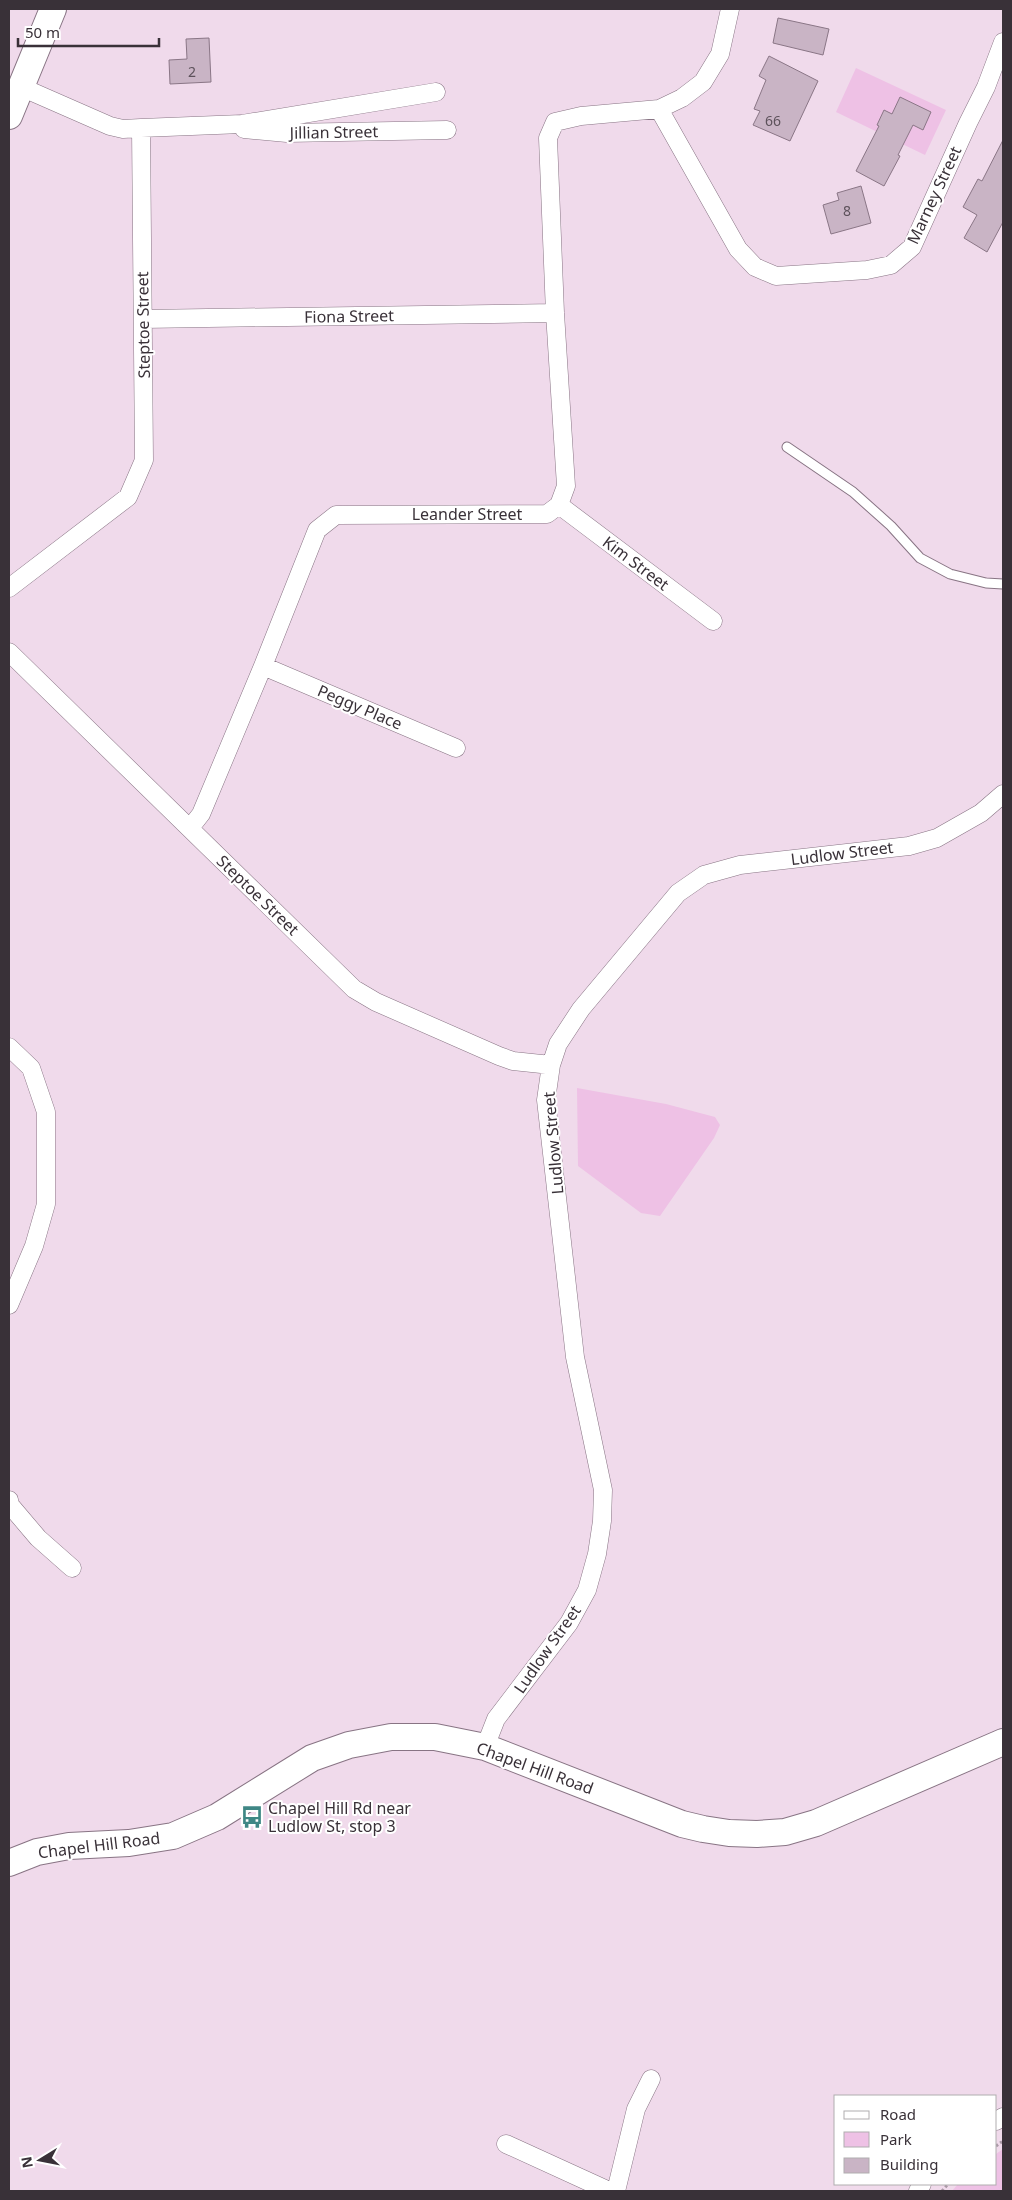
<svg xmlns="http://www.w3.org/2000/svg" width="1012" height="2200" font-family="'Noto Sans',sans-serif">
  <rect width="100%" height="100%" fill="#f0daeb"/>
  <path fill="#eec1e5" d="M856 68 946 110 925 155 836 112Z
    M577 1088 666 1104 715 1117 720 1125 714 1138 660 1216 641 1213 578 1166Z
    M1003 2149V2191H952L958 2184H996V2154Z"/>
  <path fill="#c9b4c5" stroke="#8a7686" d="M778 18 829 29 823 55 773 43Z
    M209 38 211 82 170 84 169 60 187 59 186 39Z
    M769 56 818 81 790 141 753 125 760 111 754 109 766 80 759 76Z
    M900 97 931 112 923 130 913 125 898 155 900 156 884 186 856 171 879 126 877 125 884 110 892 114Z
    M1003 140V222L987 252 964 238 977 215 963 207 978 179 982 181Z
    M861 186 871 223 831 234 823 205 839 200 837 193Z"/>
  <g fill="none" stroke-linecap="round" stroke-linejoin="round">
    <defs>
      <path id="lane" d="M787 447 853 492 891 526 920 558 950 574 986 583 1003 584"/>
      <path id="street" d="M659 109 738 249 755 267 776 276 867 270 891 265 912 247 968 123 986 87 1003 42
        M141 128 242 124 436 92
        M244 129 287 133 447 130
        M143 319 555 313
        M559 505 713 621
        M9 588 128 497 144 460 141 128 123 129 110 126 21 87
        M9 652 354 989 376 1002 499 1056 513 1061 551 1065
        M263 666 456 748
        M190 828 201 814 263 666 317 530 336 515 547 514 559 505 566 486 555 313 548 138 555 122 581 116 659 109 682 98 703 82 720 54 730 9
        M9 1047 31 1068 46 1112V1204L34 1246 9 1305
        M9 1500 10 1505 38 1538 72 1568
        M485 1747 496 1719 569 1623 587 1590 597 1554 602 1521 603 1490 575 1357 546 1100 551 1065 558 1044 581 1009 678 893 704 875 740 865 909 846 937 838 981 813 1003 794
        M996 2121 1003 2117
        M506 2144 609 2191
        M616 2191 636 2109 651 2079
        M918 2191 922 2184"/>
      <path id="secondary" d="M9 116 53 9
        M9 1863 37 1852 69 1846 129 1843 173 1836 217 1817 312 1758 349 1745 391 1737H435L485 1747 682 1824 703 1829 729 1833 757 1834 785 1832 816 1823 1003 1742"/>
    </defs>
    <use href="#lane" stroke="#887484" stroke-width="11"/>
    <use href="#street" stroke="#887484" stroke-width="19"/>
    <use href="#secondary" stroke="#887484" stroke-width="28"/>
    <path stroke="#aa99a6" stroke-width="3" stroke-dasharray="2.5 2.5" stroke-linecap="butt" d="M996 2146 1003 2141
      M942 2191 948 2184"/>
    <use href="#lane" stroke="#fff" stroke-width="9"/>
    <use href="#street" stroke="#fff" stroke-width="18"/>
    <use href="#secondary" stroke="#fff" stroke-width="26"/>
  </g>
  <defs>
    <symbol id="bus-bare" viewBox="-9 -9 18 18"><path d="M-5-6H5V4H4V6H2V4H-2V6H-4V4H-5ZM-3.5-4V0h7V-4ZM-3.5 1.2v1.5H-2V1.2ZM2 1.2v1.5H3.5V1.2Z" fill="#3f8785" stroke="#fff" stroke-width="2.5" paint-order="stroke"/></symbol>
  </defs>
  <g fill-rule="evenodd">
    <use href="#bus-bare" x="236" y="1801" width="32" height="32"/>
  </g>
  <g text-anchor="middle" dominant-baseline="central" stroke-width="4" stroke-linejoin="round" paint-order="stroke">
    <g font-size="14" fill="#5d525b">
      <text x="192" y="71">2</text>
      <text x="773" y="120">66</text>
      <text x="847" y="210">8</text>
    </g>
    <g font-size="16" fill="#393138" stroke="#fff">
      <text transform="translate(334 132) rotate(-1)">Jillian Street</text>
      <text transform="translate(934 195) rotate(-65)">Marney Street</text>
      <text transform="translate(349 316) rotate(-1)">Fiona Street</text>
      <text transform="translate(143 325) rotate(-91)">Steptoe Street</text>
      <text x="467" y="514">Leander Street</text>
      <text transform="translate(636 563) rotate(37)">Kim Street</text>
      <text transform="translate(360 707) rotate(23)">Peggy Place</text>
      <text transform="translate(842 853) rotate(-7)">Ludlow Street</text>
      <text transform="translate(258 895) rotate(44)">Steptoe Street</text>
      <text transform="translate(553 1143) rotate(-95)">Ludlow Street</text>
      <text transform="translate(547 1649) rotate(-55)">Ludlow Street</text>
      <text transform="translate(535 1768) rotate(20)">Chapel Hill Road</text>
      <text transform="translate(99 1845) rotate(-7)">Chapel Hill Road</text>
    </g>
    <g font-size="16" fill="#393138" stroke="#fff" text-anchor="start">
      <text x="268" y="1808">Chapel Hill Rd near<tspan x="268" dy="18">Ludlow St, stop 3</tspan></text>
    </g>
  </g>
  <rect width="1012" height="2200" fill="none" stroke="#393138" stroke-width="20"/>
  <rect x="834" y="2095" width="162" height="90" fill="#ffffff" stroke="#b0adaf"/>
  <rect x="844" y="2111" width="25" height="8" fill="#ffffff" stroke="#b0adaf"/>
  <text x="880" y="2120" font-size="15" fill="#393138">Road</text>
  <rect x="844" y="2132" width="25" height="15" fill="#eec1e5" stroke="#b0adaf"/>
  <text x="880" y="2145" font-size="15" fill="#393138">Park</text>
  <rect x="844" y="2158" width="25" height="15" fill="#c9b4c5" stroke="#b0adaf"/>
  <text x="880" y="2170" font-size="15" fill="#393138">Building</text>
  <g transform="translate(40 2160) rotate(260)" stroke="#ffffff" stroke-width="4" paint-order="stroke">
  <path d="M0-4L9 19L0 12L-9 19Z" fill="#393138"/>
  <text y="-8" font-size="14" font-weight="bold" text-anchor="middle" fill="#393138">N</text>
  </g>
  <path d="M18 38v8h141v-8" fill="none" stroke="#393138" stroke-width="2.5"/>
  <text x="25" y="38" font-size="15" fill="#393138" stroke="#ffffff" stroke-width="4" paint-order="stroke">50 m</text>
</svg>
